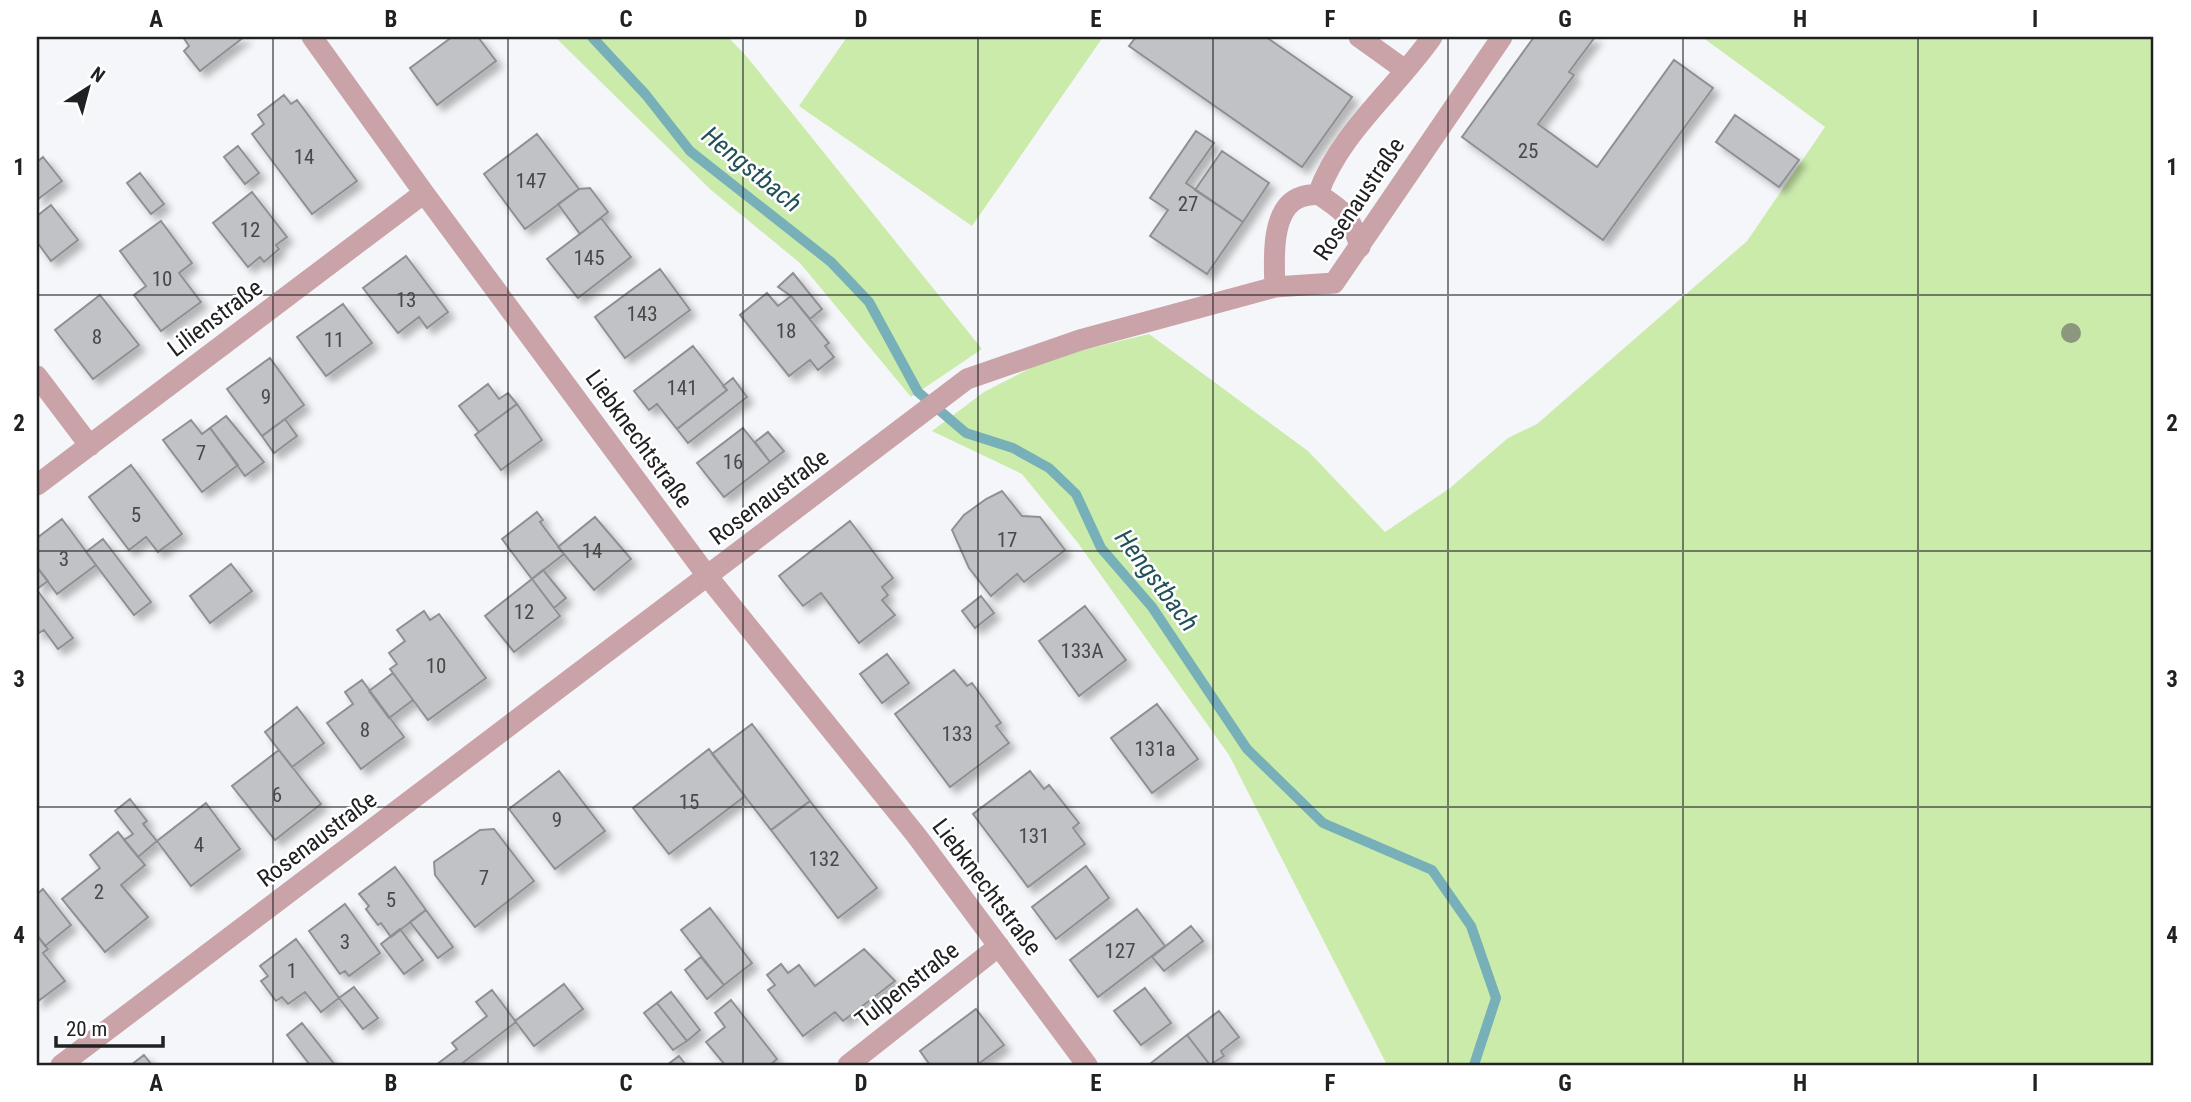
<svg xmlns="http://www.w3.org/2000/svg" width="2191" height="1102" font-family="'Roboto Condensed',sans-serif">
  <defs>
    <filter id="shadow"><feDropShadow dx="6" dy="6" stdDeviation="3.5" flood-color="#0004"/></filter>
  </defs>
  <rect width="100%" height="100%" fill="#f5f6f9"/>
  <path fill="#cbebab" d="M555 37H728L747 57 982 349 911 397 800 263 711 190Z
    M847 37H1103L972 226 799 106Z
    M1702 37H2154V1065H1387L1229 755 1078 543 1022 474 932 431 984 392 1050 358 1149 334 1308 451 1385 532 1450 488 1508 438 1537 424 1747 241 1825 127Z"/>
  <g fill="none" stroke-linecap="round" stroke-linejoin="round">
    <path stroke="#78b0b9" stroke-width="10" d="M592 37 646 95 690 151 831 262 869 302 918 392 966 433 1013 448 1049 468 1076 494 1101 548 1152 607 1247 749 1323 823 1432 870 1471 926 1496 998 1474 1065"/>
  </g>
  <path fill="#c0c2c5" stroke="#8e9093" stroke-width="2" filter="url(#shadow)" d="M183 37H244L200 71 184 51 189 46Z
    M452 37H478L496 61 437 105 410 68Z
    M1136 37H1266L1352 97 1302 167 1129 46Z
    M1534 37H1595L1569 72 1574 75 1538 124 1597 167 1674 60 1713 88 1603 240 1462 137Z
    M284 95 291 104 297 100 357 181 312 214 252 134 264 124 258 115Z
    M1735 115 1799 160 1779 187 1716 142Z
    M1196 131 1214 143 1186 183 1243 222 1207 274 1150 236 1168 210 1150 198Z
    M537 134 579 189 525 229 484 174Z
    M238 146 259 173 245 184 224 157Z
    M1222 151 1269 183 1243 222 1195 190Z
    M43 157 62 181 37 200V162Z
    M140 173 164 204 151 214 127 183Z
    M590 188 608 212 580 234 558 204 579 189Z
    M252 192 287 237 276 245 279 249 264 262 260 257 248 267 213 223Z
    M51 205 78 240 51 261 37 242V216Z
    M601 218 631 257 578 298 547 259Z
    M161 221 192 263 179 273 201 302 161 331 134 295 146 286 120 251Z
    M406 256 448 312 427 328 419 317 398 333 363 288Z
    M660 269 690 310 625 358 595 317Z
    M793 273 822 309 810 319 791 296 778 287Z
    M767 293 778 306 791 296 829 343 825 346 834 357 818 370 810 360 789 376 740 315Z
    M100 295 139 345 93 379 55 330Z
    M343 304 372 343 326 376 297 337Z
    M693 346 727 390 677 429 657 404 649 410 634 391Z
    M270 358 304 405 262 436 227 389Z
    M733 378 747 397 688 443 677 429 727 390 723 386Z
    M488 384 499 399 508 393 517 404 479 432 459 406Z
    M517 404 542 440 501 470 475 435Z
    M226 416 264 462 245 476 210 428Z
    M285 419 297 436 274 453 262 436Z
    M191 420 202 434 210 428 238 465 202 492 163 440Z
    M743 428 770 462 724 497 697 463Z
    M768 432 784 451 770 462 755 442Z
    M131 465 182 534 158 552 146 537 129 550 89 497Z
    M1002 491 1022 516 1040 517 1065 550 1024 582 1017 574 991 596 969 568 952 530 964 515 986 499Z
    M537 512 543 520 540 522 564 554 532 579 502 539Z
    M595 517 631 559 594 590 558 547Z
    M62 519 96 565 57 594 37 567V538Z
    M850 521 893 578 882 587 888 595 882 600 895 615 859 643 821 593 803 606 779 576Z
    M103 539 151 602 134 615 86 552Z
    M231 564 252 591 210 623 190 596Z
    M37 567 48 581 37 589Z
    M543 570 566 598 554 608 532 579Z
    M532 579 560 616 514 652 485 616Z
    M37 590 73 638 58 649 44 630 37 634Z
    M981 596 994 613 975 628 962 611Z
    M1085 606 1126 660 1079 696 1039 641Z
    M424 611 430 620 439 614 486 678 428 720 390 669 397 664 389 653 405 641 397 630Z
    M887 654 909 683 882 703 860 674Z
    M954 670 967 686 972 683 1001 723 996 726 1009 743 950 787 895 714Z
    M393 673 413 700 389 718 369 691Z
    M362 680 404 737 361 769 327 723 353 704 345 692Z
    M1157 704 1198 759 1152 793 1111 738Z
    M297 707 324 743 292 767 265 732Z
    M752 724 810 801 771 830 712 754Z
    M709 749 745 796 669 854 633 808Z
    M279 750 321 804 275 840 232 786Z
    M559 771 605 831 555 869 509 809Z
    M1030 771 1044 789 1049 785 1079 823 1073 828 1085 844 1028 887 973 814Z
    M130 799 147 821 143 824 157 841 138 857 124 840 133 834 115 811Z
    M810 801 877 888 838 918 771 830Z
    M206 803 240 849 191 886 157 841Z
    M494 829 534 881 475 927 435 875 434 862 480 830Z
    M118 832 145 865 121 885 148 917 105 952 62 899 100 868 90 855Z
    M1086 866 1109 898 1056 939 1032 907Z
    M395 867 426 910 391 937 381 923 378 925 366 909 369 906 359 894Z
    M43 889 71 925 45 946 37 935V894Z
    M345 904 380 953 349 976 345 971 340 974 309 931Z
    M710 908 752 963 724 985 681 930Z
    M1137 909 1165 946 1098 997 1070 960Z
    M426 910 453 947 438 958 410 922Z
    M1191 926 1203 941 1164 971 1152 957Z
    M400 929 423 960 404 974 381 944Z
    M37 935 48 949 43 953 65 981 37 1002Z
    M296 939 339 998 321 1012 305 992 288 1004 282 997 276 1001 261 981 268 976 260 966Z
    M864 949 895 981 843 1021 835 1012 803 1036 768 990 775 985 767 975 781 964 788 973 799 965 815 986Z
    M701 957 724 985 707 999 685 970Z
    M564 984 583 1009 534 1046 515 1021Z
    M354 987 378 1018 363 1029 339 998Z
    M1145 988 1171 1023 1141 1045 1114 1011Z
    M492 990 516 1022 460 1065H436L457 1049 452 1043 487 1016 476 1002Z
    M671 992 700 1030 687 1041 657 1003Z
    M731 1000 777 1059 770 1065H725L706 1042 725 1027 715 1013Z
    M657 1003 687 1041 673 1050 644 1013Z
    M976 1009 1004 1045 977 1065H930L920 1051Z
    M1219 1011 1239 1037 1221 1051 1224 1056 1210 1065 1187 1035Z
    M302 1023 335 1065H310L287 1035Z
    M1187 1035 1210 1065H1153L1151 1063Z
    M144 1055 152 1065H131Z
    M679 1056 686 1065H667Z"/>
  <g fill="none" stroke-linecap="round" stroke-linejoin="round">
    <path stroke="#c9a3a8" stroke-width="21" d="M312 37 424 193 708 577 916 835 1087 1065
      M1359 37 1405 70
      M1318 194C1340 132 1395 90 1432 37
      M1275 287C1274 262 1270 207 1301 197 1306 195 1312 195 1318 194 1344 211 1351 216 1360 247
      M37 376 90 446
      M37 485 424 193
      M61 1065 967 379 1080 340 1275 287 1334 283 1502 37
      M848 1065 999 946"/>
  </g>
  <circle fill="#8b977e" cx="2071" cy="333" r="10"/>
  <path fill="none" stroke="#202122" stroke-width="2" stroke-opacity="0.55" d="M273 37V1065M508 37V1065M743 37V1065M978 37V1065M1213 37V1065M1448 37V1065M1683 37V1065M1918 37V1065M37 295H2154M37 551H2154M37 807H2154"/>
  <g text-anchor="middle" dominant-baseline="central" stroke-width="5" stroke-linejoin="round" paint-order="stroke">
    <g font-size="21" fill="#48494b">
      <text x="1528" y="151">25</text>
      <text x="304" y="157">14</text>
      <text x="531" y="181">147</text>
      <text x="1188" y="204">27</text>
      <text x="250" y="230">12</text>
      <text x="589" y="258">145</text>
      <text x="162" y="279">10</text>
      <text x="406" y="300">13</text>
      <text x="642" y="314">143</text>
      <text x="786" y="331">18</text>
      <text x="97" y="337">8</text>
      <text x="334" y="340">11</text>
      <text x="682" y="388">141</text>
      <text x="266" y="397">9</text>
      <text x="201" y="453">7</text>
      <text x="733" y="462">16</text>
      <text x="136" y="515">5</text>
      <text x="1007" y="540">17</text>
      <text x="592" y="551">14</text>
      <text x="64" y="559">3</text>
      <text x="524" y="612">12</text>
      <text x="1082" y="651">133A</text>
      <text x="436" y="666">10</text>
      <text x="365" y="730">8</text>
      <text x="957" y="734">133</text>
      <text x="1155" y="749">131a</text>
      <text x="277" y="795">6</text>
      <text x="689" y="802">15</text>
      <text x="557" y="820">9</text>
      <text x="1034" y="836">131</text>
      <text x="199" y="845">4</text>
      <text x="824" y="859">132</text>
      <text x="484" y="878">7</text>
      <text x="99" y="892">2</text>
      <text x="391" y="900">5</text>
      <text x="345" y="942">3</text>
      <text x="1120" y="951">127</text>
      <text x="292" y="971">1</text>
    </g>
    <g font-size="24" fill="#202122" stroke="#fff">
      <text transform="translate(1359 199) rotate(-56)">Rosenaustraße</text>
      <text transform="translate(215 318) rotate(-37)">Lilienstraße</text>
      <text transform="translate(639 439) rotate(54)">Liebknechtstraße</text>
      <text transform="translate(769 497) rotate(-37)">Rosenaustraße</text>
      <text transform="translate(317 839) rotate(-37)">Rosenaustraße</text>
      <text transform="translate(987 887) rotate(53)">Liebknechtstraße</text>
      <text transform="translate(907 985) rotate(-38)">Tulpenstraße</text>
    </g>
    <g font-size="26" font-style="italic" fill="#225158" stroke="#fff">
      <text transform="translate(752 169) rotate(39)">Hengstbach</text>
      <text transform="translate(1157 580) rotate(53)">Hengstbach</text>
    </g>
  </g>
  <rect width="2191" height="1102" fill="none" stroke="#ffffff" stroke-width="77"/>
  <g transform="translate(88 88) rotate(36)" stroke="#ffffff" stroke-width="5" paint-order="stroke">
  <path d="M0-5L12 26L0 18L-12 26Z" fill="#202122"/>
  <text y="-10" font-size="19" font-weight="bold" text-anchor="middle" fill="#202122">N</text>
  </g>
  <path d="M56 1036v10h107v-10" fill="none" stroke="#202122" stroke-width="3.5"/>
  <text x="66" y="1036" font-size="21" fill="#202122" stroke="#ffffff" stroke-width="5" paint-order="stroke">20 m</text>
  <rect x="38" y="38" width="2114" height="1026" fill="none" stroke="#202122" stroke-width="2.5"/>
  <g font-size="23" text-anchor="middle" font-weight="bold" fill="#202122">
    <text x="156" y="27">A</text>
    <text x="391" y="27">B</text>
    <text x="626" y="27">C</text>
    <text x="861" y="27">D</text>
    <text x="1096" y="27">E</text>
    <text x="1330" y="27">F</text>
    <text x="1565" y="27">G</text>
    <text x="1800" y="27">H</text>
    <text x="2035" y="27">I</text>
    <text x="19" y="175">1</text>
    <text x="2172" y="175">1</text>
    <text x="19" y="431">2</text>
    <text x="2172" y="431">2</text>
    <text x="19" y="687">3</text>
    <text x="2172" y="687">3</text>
    <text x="19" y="943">4</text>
    <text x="2172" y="943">4</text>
    <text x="156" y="1091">A</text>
    <text x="391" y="1091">B</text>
    <text x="626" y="1091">C</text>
    <text x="861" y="1091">D</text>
    <text x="1096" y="1091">E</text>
    <text x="1330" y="1091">F</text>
    <text x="1565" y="1091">G</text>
    <text x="1800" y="1091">H</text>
    <text x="2035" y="1091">I</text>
  </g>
</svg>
